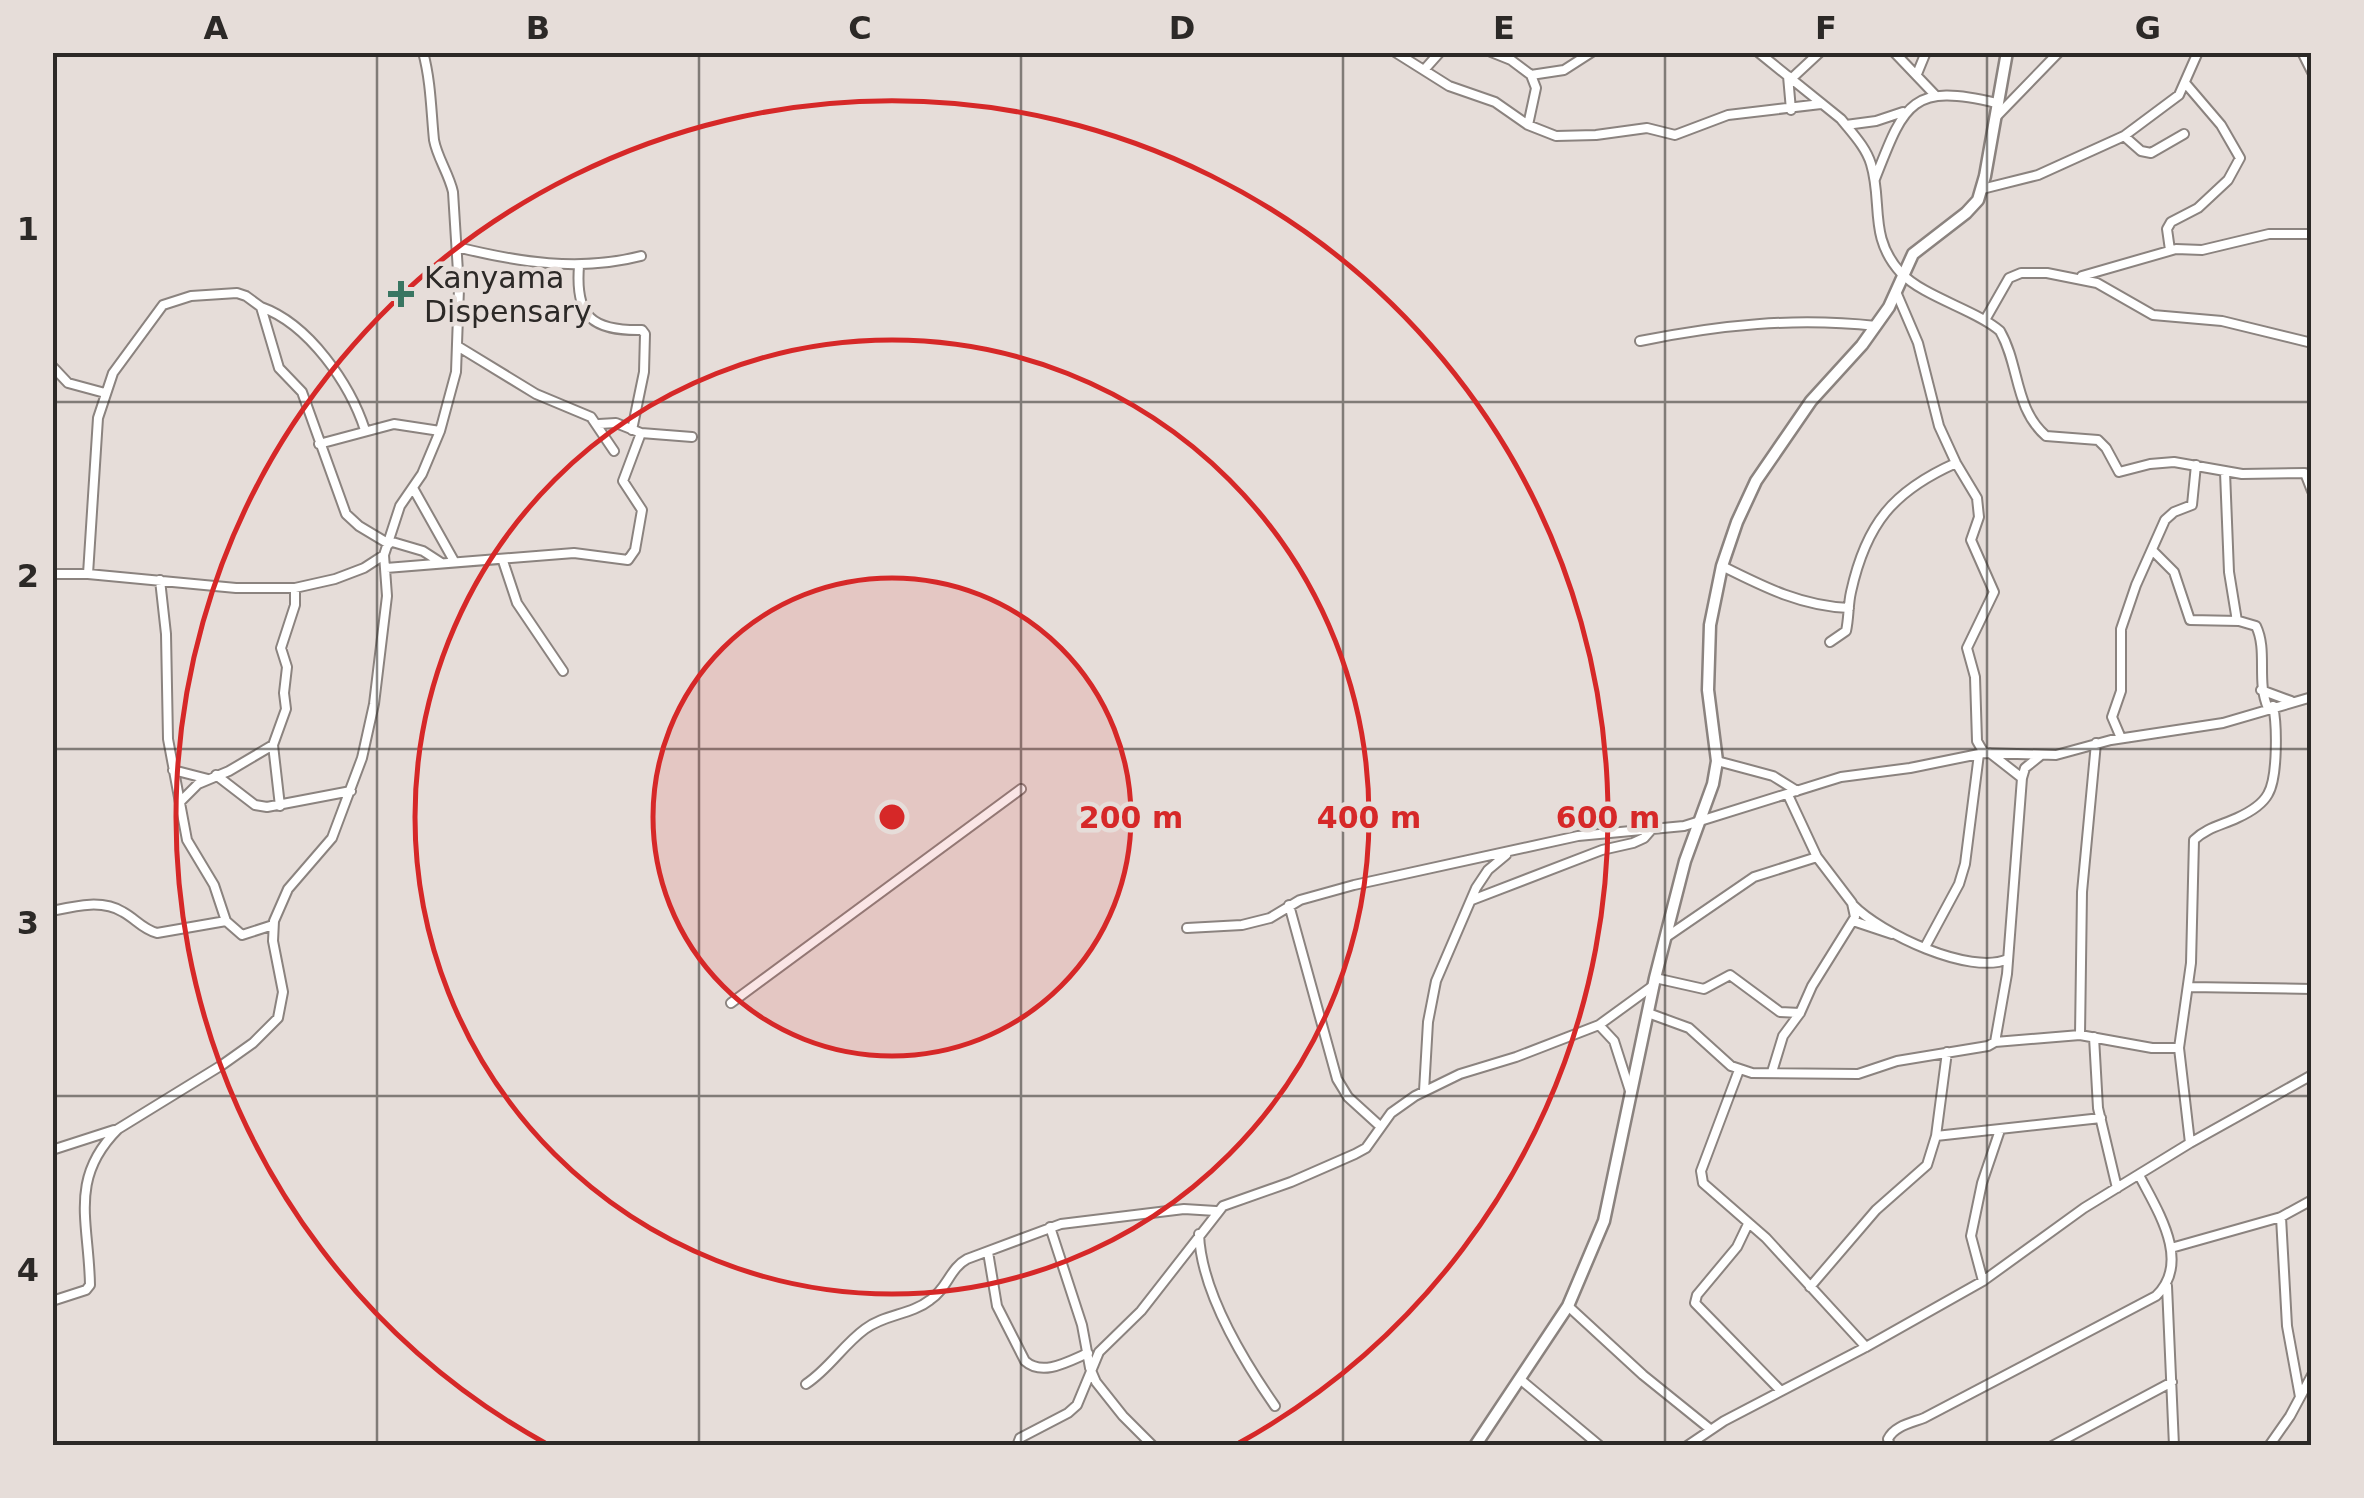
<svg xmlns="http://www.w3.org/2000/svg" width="2364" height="1498" font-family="'DejaVu Sans',sans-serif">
  <rect width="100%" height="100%" fill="#e6ddd9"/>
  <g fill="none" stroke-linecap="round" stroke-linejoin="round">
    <defs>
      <path id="street" d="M1395 52 1449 86 1495 102 1528 125 1556 136 1596 135 1647 128 1675 135 1728 115 1821 104
        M1491 52 1511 60 1531 75 1564 70 1592 52
        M1758 52 1841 119C1852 133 1866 147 1871 164 1883 203 1868 237 1901 273 1924 297 1976 310 2000 331 2020 366 2014 408 2046 436L2098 440 2106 448 2119 472 2150 464 2174 462 2242 474 2305 473 2312 491
        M1894 52 1936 96
        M2302 52 2312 72
        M1424 70 1440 52
        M1917 74 1926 52
        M1788 76 1791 110
        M1791 79 1820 52
        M1996 117 2059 52
        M1528 125 1536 88 1531 75
        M1846 125 1876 121 1903 112
        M2124 136 2141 151 2151 153 2184 134
        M1875 179C1904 105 1910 82 1996 103
        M1982 189 2038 175 2124 136 2179 95 2198 52
        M457 247C517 262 580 272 641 256
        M2170 250 2167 229 2171 222 2198 208 2228 180 2240 158 2221 125 2186 84
        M579 266C575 317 592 331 642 330L645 334 644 372 632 430
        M2082 276 2176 249 2202 250 2269 234H2312
        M1897 294 1918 343 1939 426 1956 463 1977 498 1979 517 1971 540 1994 592 1967 648 1975 677 1977 741 1984 753
        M261 307C309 324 350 384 365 430
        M1985 320 2009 278 2021 273H2047L2097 283 2153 315 2222 321 2312 343
        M1640 341C1719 325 1795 317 1876 326
        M459 347 536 394 591 417 614 451
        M52 366 68 383 105 393
        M599 424 616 423 641 433 692 437
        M319 444 394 424 440 431
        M2225 472 2229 572 2237 621
        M413 488 454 561
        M389 541 423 551 440 562
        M2153 551 2174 572 2190 620 2239 621 2256 626C2268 651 2256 681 2268 708
        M503 561 517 603 563 671
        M1722 566C1764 587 1801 606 1849 608
        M386 568 574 553 628 560 635 550 642 510 623 481 641 433
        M52 574H88L236 588H295L335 579 364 568 384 555 400 506 422 474 440 431 456 372 459 288 453 192C449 174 437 157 434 140 431 110 431 82 423 52
        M88 574 98 418 113 373 163 305 191 296 237 293 246 296 261 307 279 368 302 392 346 514 359 526 389 544
        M160 580 166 634 168 739 187 840 214 885 226 921 242 935 273 925
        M1830 642 1846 631C1849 618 1848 605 1851 592 1866 524 1893 491 1956 463
        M2261 690 2291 701
        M2121 738 2112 717 2121 691V629L2136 585 2165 520 2174 512 2192 505 2196 465
        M1990 753 2022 778
        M1717 761 1773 776 1797 791
        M173 770 208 779
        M216 775 255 805 267 807 351 791
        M180 802 198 784 229 771 273 745
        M280 806 273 745 286 709 284 693 287 667 281 648 295 605V588
        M1472 900 1602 850 1633 843 1644 838 1651 830
        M1289 905 1337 1079 1348 1097 1381 1127
        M1853 905C1880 933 1970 976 2008 959
        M52 911C75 906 102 899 123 912 136 919 142 929 157 933L226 921
        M1853 921 1892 934
        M1187 928 1242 925 1270 918 1300 900 1354 885 1578 836 1684 826 1841 777 1910 768 1984 753 2056 755 2111 740 2223 723 2312 697
        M1665 938 1754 877 1817 857
        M1925 947 1959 884 1965 864 1979 754
        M1655 978 1704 989 1730 975 1780 1012 1800 1013
        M2189 987 2312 989
        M731 1003 1021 789
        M1648 1013 1689 1028 1731 1066 1752 1073 1858 1074 1897 1061 1988 1046 1995 1042 2007 974 2022 778 2025 768 2040 756
        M1599 1025 1614 1041 1630 1091
        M2080 1035 2082 892 2096 743
        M2094 1037 2098 1108 2117 1188
        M1995 1042 2080 1035 2152 1048H2179
        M1739 1070 1701 1171 1703 1183 1766 1238 1866 1347
        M1772 1072 1783 1036 1800 1013 1812 986 1855 917 1852 903 1817 857 1788 795
        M1424 1091 1428 1022 1436 981 1476 888 1488 870 1506 855
        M1936 1136 2101 1118
        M2190 1143 2179 1048 2191 963 2194 840C2206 828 2222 825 2237 818 2248 813 2262 805 2268 794 2278 777 2277 724 2273 706
        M52 1150 114 1130
        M2281 1217 2287 1326 2300 1397
        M1748 1224 1737 1247 1697 1295 1695 1303 1781 1391
        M1050 1227 1082 1325 1090 1368 1096 1382 1123 1416 1153 1446
        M1199 1234C1201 1290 1243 1360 1275 1406
        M2171 1248 2281 1217 2312 1200
        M988 1252 997 1306 1025 1361C1043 1377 1069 1361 1088 1353
        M1983 1281 1971 1236 1982 1183 2000 1130
        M2167 1286 2174 1446
        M1810 1287 1876 1210 1927 1165 1936 1136 1947 1052
        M52 1301 86 1290 90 1285C89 1222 68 1179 118 1129L222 1065 253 1043 278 1018 283 992 273 941 274 921 288 889 332 838 362 758 374 704 387 596 384 555
        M1568 1306 1643 1375 1710 1429
        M1521 1380 1600 1446
        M806 1384C829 1369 843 1345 865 1329 885 1314 911 1315 930 1300 947 1289 950 1268 967 1259L1061 1224 1184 1209 1216 1211
        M1017 1446 1020 1438 1068 1413 1077 1405 1099 1352 1141 1311 1223 1206 1291 1182 1355 1154 1366 1148 1391 1113 1415 1096 1460 1074 1516 1057 1599 1025 1654 985
        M1687 1446 1724 1421 1866 1347 1983 1281 2084 1208 2190 1143 2312 1075
        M1890 1446 1888 1439C1894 1426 1911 1423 1924 1418L2156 1296C2192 1262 2157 1210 2139 1175
        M2052 1446 2172 1382
        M2269 1446 2290 1416 2312 1375"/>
      <path id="secondary" d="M1475 1446 1568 1306 1604 1221 1655 978 1685 861 1713 784 1717 761 1708 690 1710 625 1722 566 1737 522 1756 481 1811 401 1862 345 1889 307 1913 254 1966 213 1978 200 1985 176 2007 52"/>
    </defs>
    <use href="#street" stroke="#8b837f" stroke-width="12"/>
    <use href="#secondary" stroke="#8b837f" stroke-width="15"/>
    <use href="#street" stroke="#fff" stroke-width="8"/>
    <use href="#secondary" stroke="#fff" stroke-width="10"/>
  </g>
  <path fill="none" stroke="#2c2927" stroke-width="2.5" stroke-opacity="0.55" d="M377 52V1446M699 52V1446M1021 52V1446M1343 52V1446M1665 52V1446M1987 52V1446M52 402H2312M52 749H2312M52 1096H2312"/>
  <circle cx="892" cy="817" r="239" fill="#d62828" fill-opacity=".12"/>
  <g fill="none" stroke="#d62828" stroke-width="5">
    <circle cx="892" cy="817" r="239"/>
    <circle cx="892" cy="817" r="477"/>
    <path d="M545 1443A716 716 0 1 1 1239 1443"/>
  </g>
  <path fill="#397662" stroke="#e6ddd9" stroke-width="4" d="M396 279h10v10h10v10h-10v10h-10v-10h-10v-10h10z"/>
  <g text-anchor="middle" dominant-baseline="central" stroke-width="9" stroke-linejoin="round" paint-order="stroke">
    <g font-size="30" fill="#2c2927" stroke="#e6ddd9" text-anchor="start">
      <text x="424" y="277">Kanyama<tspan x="424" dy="34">Dispensary</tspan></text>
    </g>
  </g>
  <circle cx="892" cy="817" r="15" fill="#d62828" stroke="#e6ddd9" stroke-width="5"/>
  <g font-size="30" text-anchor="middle" font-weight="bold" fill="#d62828" stroke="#e6ddd9" stroke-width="9" stroke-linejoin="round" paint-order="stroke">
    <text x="1131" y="828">200 m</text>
    <text x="1369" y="828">400 m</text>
    <text x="1608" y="828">600 m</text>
  </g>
  <rect width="2364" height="1498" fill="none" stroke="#e6ddd9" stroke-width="110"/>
  <rect x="55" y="55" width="2254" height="1388" fill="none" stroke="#2c2927" stroke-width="4"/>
  <g font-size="32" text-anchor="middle" font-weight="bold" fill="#2c2927">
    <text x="216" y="39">A</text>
    <text x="538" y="39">B</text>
    <text x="860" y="39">C</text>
    <text x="1182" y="39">D</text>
    <text x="1504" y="39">E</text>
    <text x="1826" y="39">F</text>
    <text x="2148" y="39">G</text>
    <text x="28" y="240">1</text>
    <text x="28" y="587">2</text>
    <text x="28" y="934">3</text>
    <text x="28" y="1281">4</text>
  </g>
</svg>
